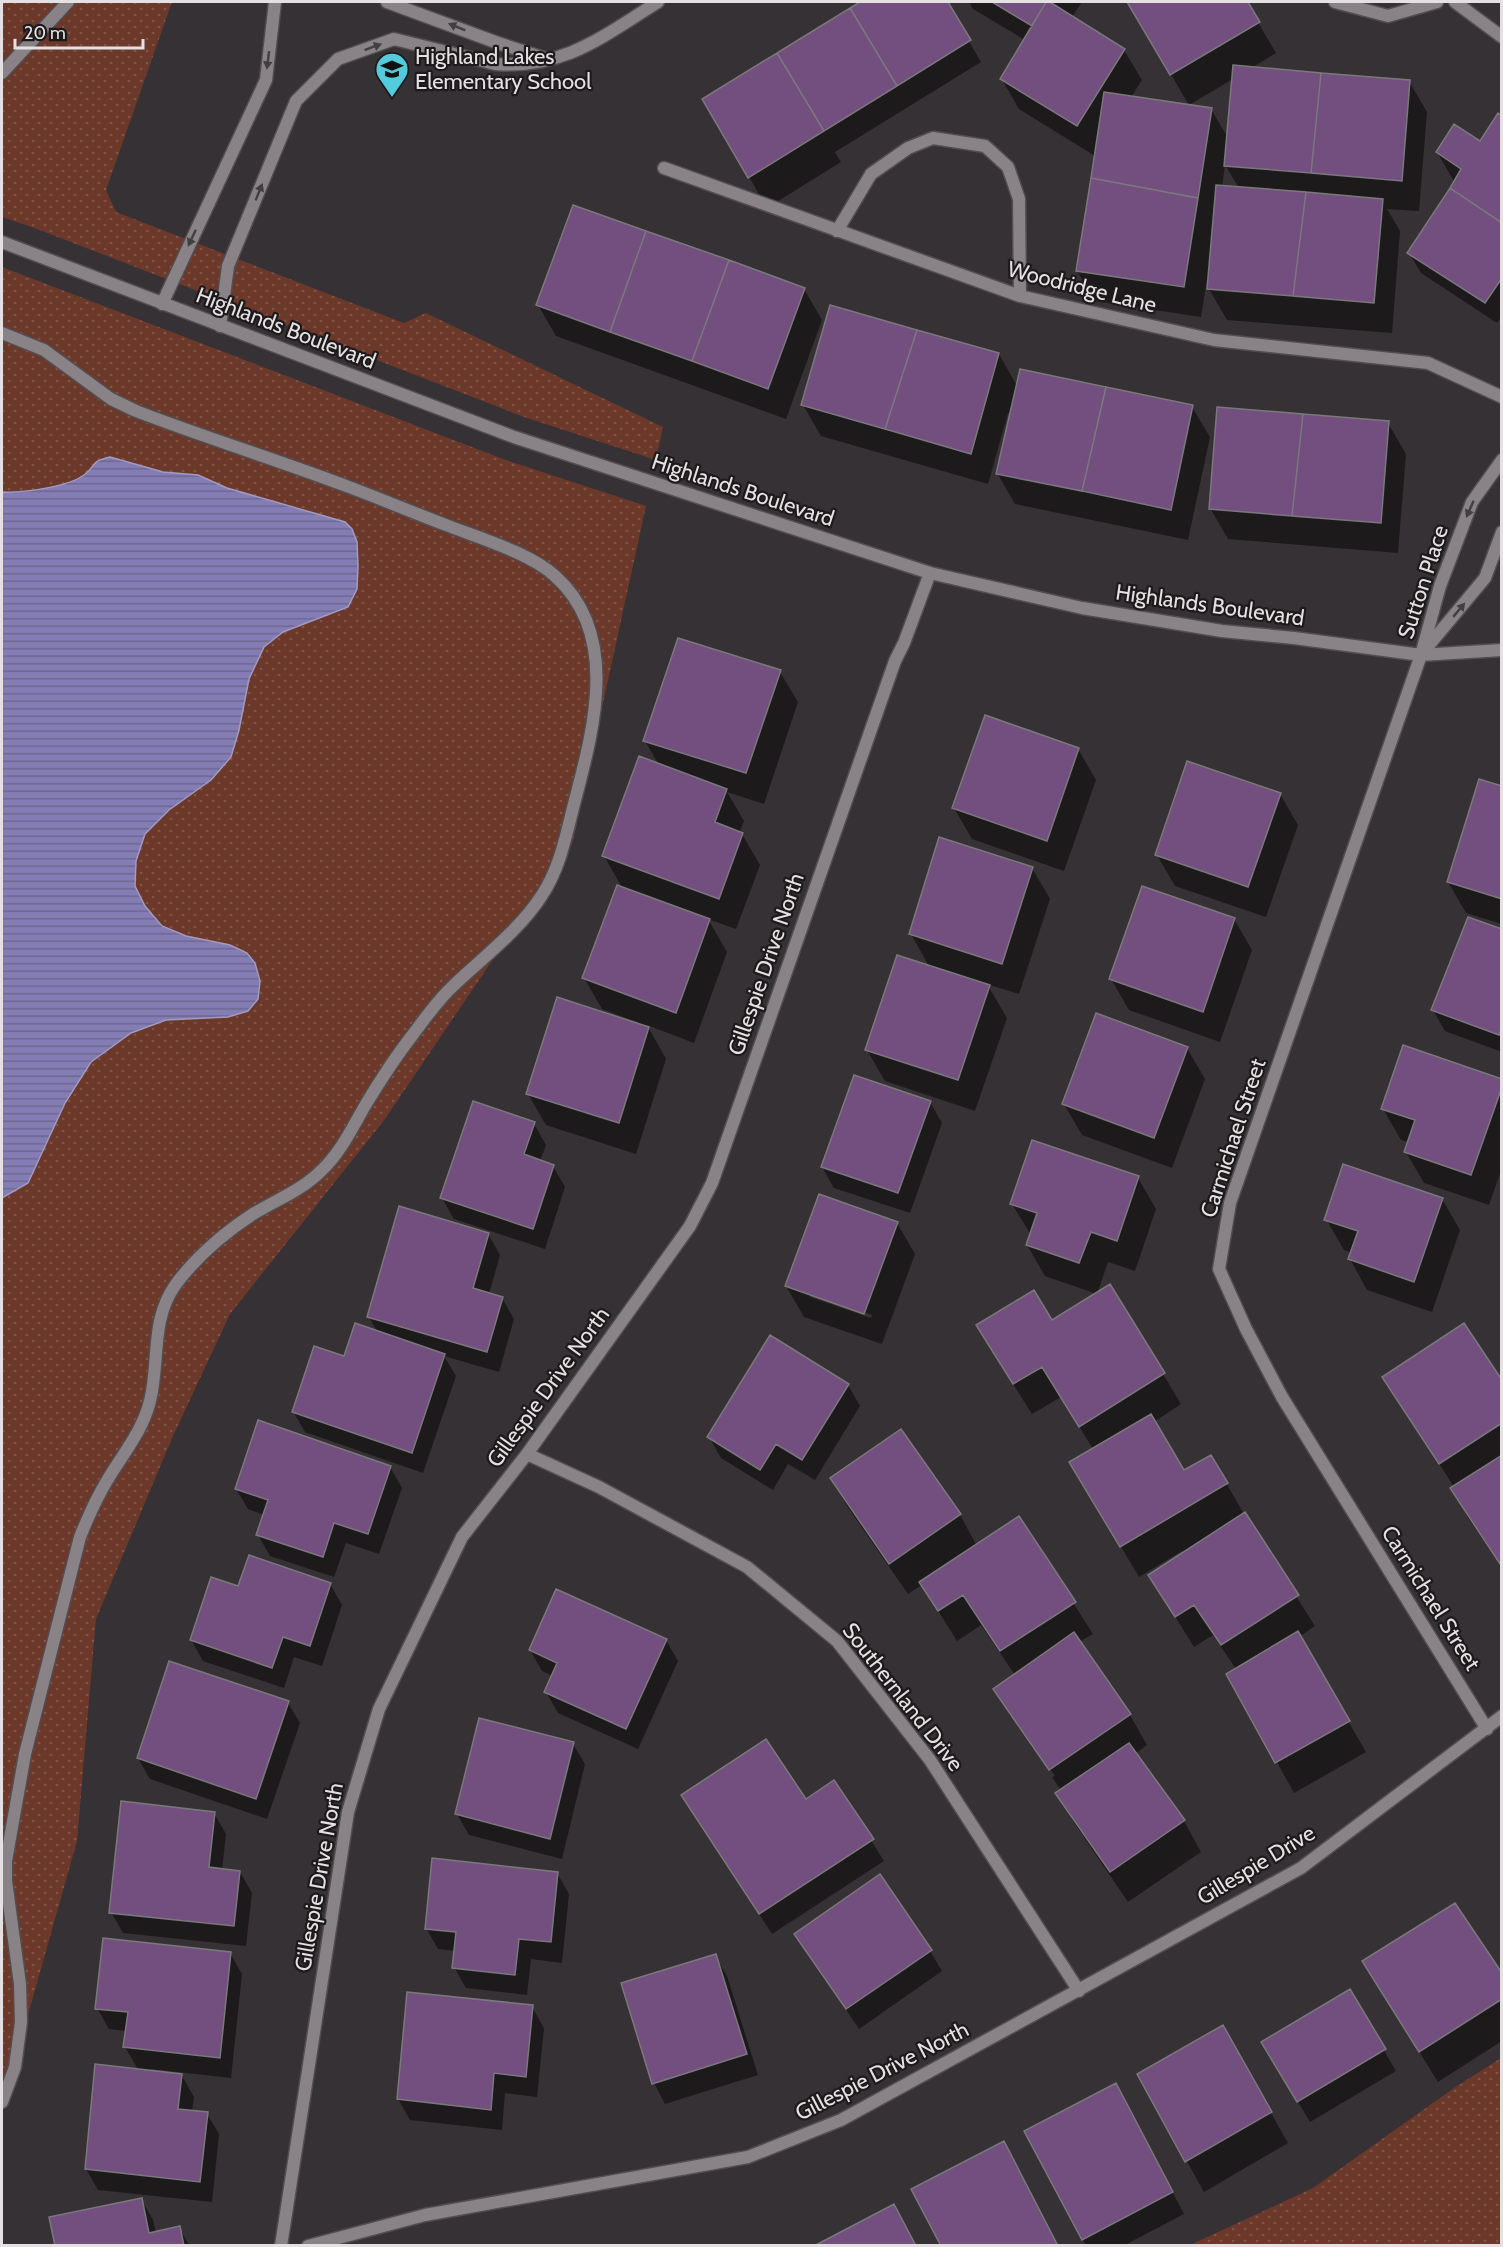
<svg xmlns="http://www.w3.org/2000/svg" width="1503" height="2247" font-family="Cabin,sans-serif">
  <defs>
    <pattern id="grass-dots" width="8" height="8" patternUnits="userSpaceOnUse" patternTransform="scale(1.5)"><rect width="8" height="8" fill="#6b382a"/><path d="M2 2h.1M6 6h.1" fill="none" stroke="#805449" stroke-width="1.8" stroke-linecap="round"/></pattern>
    <pattern id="water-rules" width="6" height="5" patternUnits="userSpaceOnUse" patternTransform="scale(1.5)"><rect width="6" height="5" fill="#847cb4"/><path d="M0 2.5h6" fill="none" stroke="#6e688d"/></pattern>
  </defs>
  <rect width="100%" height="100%" fill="#363134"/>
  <path fill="url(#grass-dots)" d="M2 2H172L106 190 116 212 404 323 426 313 663 427 656 460 524 417 37 229 2 217Z
    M2 267 503 459 646 506 573 841 385 1119 230 1314 173 1436 96 1619 77 1841 2 2107Z
    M1501 2058V2245H1190L1313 2188 1454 2088Z"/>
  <path fill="url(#water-rules)" stroke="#a19ac2" stroke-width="1.5" d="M110 457 163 472 198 475 227 488 345 522 352 529 357 542 358 566 357 589 348 607 283 632 264 647 249 679 239 730 231 757 211 780 169 810 145 834 136 861 135 886 145 906 162 926 186 936 230 945 247 953 255 963 260 981 258 999 248 1011 228 1017 166 1020 131 1033 91 1062 65 1103 28 1183 2 1198V492C22 493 68 487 84 475 98 464 89 462 110 457Z"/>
  <path fill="#0007" fill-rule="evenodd" d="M863 2H946L981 62 835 152 841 162 767 208 704 99Z
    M969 2H1082L1072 17 1124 50 1142 80 1131 97 1211 109 1228 138 1233 79 1189 105 1128 2H1246L1276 53 1251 68 1409 81 1427 112 1419 211 1387 209 1400 231 1392 333 1227 320 1209 289V280H1207L1201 317 1095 301 1077 271 1095 156 1019 109 1001 78 1025 40 973 9ZM1225 165 1239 188 1222 187Z
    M1502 118V316L1497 323 1421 273 1409 253 1455 183 1437 152 1480 143Z
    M804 289 822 320 786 419 556 336 538 305Z
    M999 354 1017 386 1192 407 1210 437 1188 540 1015 504 997 473 1011 414 1008 413 988 484 821 436 803 405Z
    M1388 423 1406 454 1398 553 1228 539 1210 508Z
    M780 672 798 702 764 804 727 792 744 821 739 833 742 834 760 865 736 929 708 919 727 952 694 1043 647 1025 666 1059 636 1154 546 1125 528 1094 636 1025 637 1022 602 1009 584 978 623 889 604 856 659 765 645 741Z
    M1078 749 1096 780 1064 871 972 839 954 808Z
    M1502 788V924L1466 913 1448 882Z
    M1280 794 1298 825 1266 917 1175 886 1157 855Z
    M1032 868 1050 899 1019 994 987 984 1007 1018 975 1111 885 1081 867 1050 930 968 911 934Z
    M1234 919 1252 950 1220 1042 1129 1010 1111 979Z
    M1502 930V1052L1445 1031 1433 1010Z
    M1187 1048 1205 1079 1172 1168 1082 1135 1064 1104Z
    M1502 1080V1168L1489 1205 1424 1183 1406 1152 1409 1142 1401 1140 1383 1109Z
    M930 1102 942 1123 910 1213 834 1188 822 1167Z
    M534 1124 546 1145 540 1161 553 1166 565 1187 545 1249 454 1219 442 1198Z
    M1138 1178 1156 1209 1135 1271 1108 1262 1097 1294 1045 1276 1027 1245 1031 1235 1012 1204Z
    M1442 1199 1460 1230 1432 1312 1367 1290 1350 1259 1352 1253 1344 1250 1326 1219Z
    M897 1223 915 1254 882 1344 804 1317 786 1286ZM810 1293 872 1315 871 1318 810 1297Z
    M488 1234 500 1255 489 1294 502 1298 514 1319 499 1372 444 1356 456 1376 423 1473 305 1432 293 1411 345 1358 378 1333 369 1317Z
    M1052 1322 1163 1374 1181 1404 1154 1422 1183 1472 1211 1457 1244 1514 1315 1626 1299 1637 1366 1752 1294 1793 1228 1674 1236 1669 1213 1635 1194 1647 1150 1576 1184 1553 1182 1551 1139 1577 1089 1493 1093 1449 1061 1397 1032 1414 996 1357Z
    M1384 1377 1502 1382V1568L1469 1519 1452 1489 1454 1487Z
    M848 1385 860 1406 815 1480 788 1464 773 1490 721 1458 709 1437Z
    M901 1431 960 1515 977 1546 1019 1518 1093 1634 1079 1642 1130 1715 1147 1745 1135 1754 1184 1821 1201 1852 1128 1902 1075 1824 1057 1793 1061 1790 1052 1777 1055 1776 1014 1717H1011L995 1689 1015 1675 981 1625 957 1641 922 1585 908 1594 849 1509 831 1479Z
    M390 1467 402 1488 379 1554 346 1543 334 1577 270 1556 258 1535 264 1515 248 1509 236 1489Z
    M330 1584 342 1605 322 1666 294 1657 284 1688 203 1661 191 1640 239 1588Z
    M666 1640 678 1661 638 1749 558 1713 546 1692 553 1676 542 1671 530 1650Z
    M288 1703 300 1723 267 1819 150 1779 138 1758Z
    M573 1744 585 1764 562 1859 469 1835 457 1814Z
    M834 1782 884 1861 772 1934 683 1796 805 1801Z
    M214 1813 226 1834 222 1870 240 1872 252 1893 246 1946 123 1933 111 1912Z
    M557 1873 569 1894 562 1963 531 1959 527 1995 466 1988 454 1967 455 1951 438 1949 426 1928Z
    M796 1934 930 1951 942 1971 859 2029Z
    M230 1953 242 1974 231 2078 151 2069V2072L182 2076 194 2097 192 2112 207 2114 219 2134 212 2202 98 2190 86 2169 139 2071 125 2047 127 2031 109 2029 97 2008Z
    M715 1956 727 1976 758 2075 665 2104 654 2083Z
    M1364 1962 1502 1976V2041L1438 2082Z
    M1349 1991 1396 2071 1310 2122 1275 2063Z
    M532 2007 544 2028 537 2097 505 2093 502 2130 410 2120 398 2099Z
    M1222 2027 1288 2143 1204 2192 1139 2075Z
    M1127 2106 1184 2214 1123 2246H1086L1026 2131Z
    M141 2199 153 2220 156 2233 179 2228 190 2246H56Z"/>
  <path fill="#724f7e" stroke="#7b787d" stroke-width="1.5" d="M860 2H948L971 40 897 86 850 8Z
    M992 2H1046L1032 26Z
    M1046 2H1050L1125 49 1077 126 1000 79Z
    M1127 2H1248L1260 22 1170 75Z
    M850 8 897 86 824 131 777 53Z
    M777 53 824 131 748 178 702 99Z
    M1233 65 1321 73 1311 173 1224 166Z
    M1321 73 1410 80 1402 181 1311 173Z
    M1104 92 1212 108 1198 198 1091 178Z
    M1498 113 1502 116V223L1450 188 1461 169 1436 152 1454 124 1480 141Z
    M1091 178 1198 198 1184 287 1076 271Z
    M1216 185 1306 192 1293 296 1207 289Z
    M1450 188 1502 223V278L1485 303 1407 253Z
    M1306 192 1383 199 1374 303 1293 296Z
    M573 205 646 231 610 332 536 305Z
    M646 231 729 260 692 361 610 332Z
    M729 260 805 288 768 389 692 361Z
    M830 305 917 330 885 429 801 405Z
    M917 330 999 353 971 454 885 429Z
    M1020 369 1106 387 1082 491 996 474Z
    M1106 387 1193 405 1171 510 1082 491Z
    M1217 407 1303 414 1292 516 1209 509Z
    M1303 414 1389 421 1381 523 1292 516Z
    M678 638 781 670 746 773 643 741Z
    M985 715 1079 748 1047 841 952 808Z
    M639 756 727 789 715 822 743 833 719 899 602 856Z
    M1187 761 1281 793 1248 887 1155 855Z
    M1479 779 1502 786V899L1447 882Z
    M939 837 1033 867 1002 964 909 934Z
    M617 885 710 919 676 1013 582 978Z
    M1142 886 1235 918 1203 1012 1109 979Z
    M1468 917 1502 929V1027L1499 1035 1431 1010Z
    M897 955 990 985 958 1080 865 1050Z
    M557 997 649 1027 619 1123 526 1094Z
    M1096 1013 1188 1047 1154 1138 1062 1104Z
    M1403 1045 1502 1079V1087L1471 1175 1404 1152 1415 1120 1381 1109Z
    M854 1075 931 1101 898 1193 821 1167Z
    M473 1101 535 1122 524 1154 554 1165 533 1229 440 1198Z
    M1032 1140 1139 1176 1117 1241 1091 1232 1079 1263 1026 1245 1037 1213 1010 1204Z
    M1343 1164 1443 1198 1414 1282 1348 1259 1358 1231 1324 1220Z
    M819 1194 898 1222 864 1314 785 1286Z
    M399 1206 489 1233 473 1288 503 1297 487 1352 367 1317Z
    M1110 1284 1165 1373 1079 1427 1042 1367 1013 1384 976 1325 1034 1290 1052 1320Z
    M355 1323 445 1354 412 1453 292 1412 314 1346 344 1356Z
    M1464 1323 1502 1380V1423L1439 1464 1382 1377Z
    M770 1335 849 1384 802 1460 776 1444 760 1470 707 1437Z
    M1151 1414 1184 1470 1211 1455 1228 1483 1120 1547 1069 1462Z
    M258 1420 391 1466 368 1534 334 1523 323 1557 256 1535 268 1500 235 1489Z
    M901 1429 961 1514 889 1564 830 1478Z
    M1502 1455V1567L1450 1488Z
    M1245 1512 1299 1595 1221 1645 1194 1605 1175 1617 1148 1575Z
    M1019 1516 1076 1602 1000 1651 963 1595 938 1611 919 1582Z
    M249 1555 331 1583 310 1646 283 1637 272 1668 190 1640 211 1577 238 1586Z
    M556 1589 667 1639 626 1729 544 1692 557 1663 529 1650Z
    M1298 1631 1350 1721 1275 1763 1226 1674Z
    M1074 1632 1131 1714 1049 1770 993 1689Z
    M169 1661 289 1701 256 1799 137 1758Z
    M479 1718 574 1742 550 1839 455 1814Z
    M766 1739 806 1799 834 1780 874 1839 759 1914 681 1795Z
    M1129 1743 1185 1820 1110 1872 1055 1793Z
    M121 1801 215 1812 209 1867 240 1871 234 1926 109 1913Z
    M432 1858 558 1872 551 1942 519 1939 515 1975 452 1968 456 1932 425 1929Z
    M880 1874 932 1950 846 2009 794 1934Z
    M1455 1903 1502 1973V1999L1419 2052 1362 1961Z
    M103 1938 231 1952 220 2058 123 2047 128 2012 95 2009Z
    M716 1954 747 2054 652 2084 621 1983Z
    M1350 1989 1386 2049 1297 2102 1261 2042Z
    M407 1992 533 2005 526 2077 494 2073 491 2110 397 2099Z
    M1223 2025 1272 2112 1185 2162 1137 2074Z
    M95 2064 182 2074 178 2109 208 2112 200 2182 85 2169Z
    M1116 2083 1173 2192 1082 2240 1024 2131Z
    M1004 2141 1058 2246H941L911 2189Z
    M142 2198 149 2233 180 2226 184 2246H55L49 2217Z
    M894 2204 916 2246H814Z"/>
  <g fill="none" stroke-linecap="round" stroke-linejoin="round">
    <defs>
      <path id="service" d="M387 2 498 43 547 59
        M2 73 68 2
        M162 304 266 80 275 2
        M220 326 228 266 296 101 338 59 394 39 495 64C564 69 602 37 658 2
        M2 333 44 350 111 399 136 411C206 438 278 460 349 487 381 499 414 513 446 525 479 538 530 553 555 576 621 635 593 731 574 804 566 835 560 868 542 895 520 930 481 959 452 987 436 1002 424 1020 411 1037 394 1059 380 1081 366 1104 352 1128 341 1152 321 1171 302 1190 276 1200 253 1214 224 1233 197 1256 176 1284 150 1320 160 1361 150 1401 143 1430 123 1454 108 1479 97 1497 88 1517 80 1537L25 1754 6 1861V1881L20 1984 21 2022 15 2067 2 2102"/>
      <path id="minor" d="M1335 2 1388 16 1437 2
        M1455 2 1502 37
        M664 168 1020 296 1214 340 1428 363 1502 397
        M837 231 871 174 908 148 933 138 985 146 1008 167 1019 199 1020 296
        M1424 651 1485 578 1502 532
        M527 1454 599 1487 747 1567 837 1641 930 1760 1079 1991
        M1487 1729 1282 1397 1246 1329 1219 1269 1230 1203 1421 655 1440 586 1472 502 1502 460
        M281 2246 348 1812 379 1709 462 1537 527 1454 690 1226 712 1183 895 661 904 643 930 573
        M308 2246 425 2215 748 2157 841 2120 1301 1868 1502 1716"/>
      <path id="tertiary" d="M2 242 514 437 930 573 1082 608 1222 631 1294 638 1421 655 1502 650"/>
    </defs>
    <use href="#service" stroke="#524d50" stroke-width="15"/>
    <use href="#minor" stroke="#524d50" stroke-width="15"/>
    <use href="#tertiary" stroke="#524d50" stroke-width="15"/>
    <use href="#service" stroke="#898387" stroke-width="12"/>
    <use href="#minor" stroke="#898387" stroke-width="12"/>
    <use href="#tertiary" stroke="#898387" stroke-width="12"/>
  </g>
  <defs><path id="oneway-solid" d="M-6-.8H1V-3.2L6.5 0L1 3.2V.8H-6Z" transform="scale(1.5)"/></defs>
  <g fill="#423f41">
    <use href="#oneway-solid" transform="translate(457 27) rotate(-158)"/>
    <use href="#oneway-solid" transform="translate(373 47) rotate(-20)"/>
    <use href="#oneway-solid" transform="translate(268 60) rotate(97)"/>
    <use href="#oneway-solid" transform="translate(259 192) rotate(-68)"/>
    <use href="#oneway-solid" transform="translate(192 238) rotate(115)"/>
    <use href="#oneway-solid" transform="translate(1470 509) rotate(114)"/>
    <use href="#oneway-solid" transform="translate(1459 610) rotate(-50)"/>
  </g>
  <defs>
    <symbol id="school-pin" viewBox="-11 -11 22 30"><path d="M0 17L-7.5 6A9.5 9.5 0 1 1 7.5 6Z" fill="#54cadd" stroke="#1c1a1b"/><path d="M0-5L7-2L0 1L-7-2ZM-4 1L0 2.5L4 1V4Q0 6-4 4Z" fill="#111"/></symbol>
  </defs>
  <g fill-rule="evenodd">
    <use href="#school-pin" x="373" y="50" width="38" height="52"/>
  </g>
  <g text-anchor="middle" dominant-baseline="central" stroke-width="4.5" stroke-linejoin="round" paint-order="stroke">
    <g font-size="22" fill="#e5e1e3" stroke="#1c1a1b" text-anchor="start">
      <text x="415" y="56">Highland Lakes<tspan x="415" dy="25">Elementary School</tspan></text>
    </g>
    <g font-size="22" fill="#e5e1e3" stroke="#1c1a1b">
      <text transform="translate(1082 287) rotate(14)">Woodridge Lane</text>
      <text transform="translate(286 328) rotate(21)">Highlands Boulevard</text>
      <text transform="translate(743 490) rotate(18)">Highlands Boulevard</text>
      <text transform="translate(1423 582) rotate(-72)">Sutton Place</text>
      <text transform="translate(1210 605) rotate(8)">Highlands Boulevard</text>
      <text transform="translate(766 964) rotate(-71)">Gillespie Drive North</text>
      <text transform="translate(1233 1138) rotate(-72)">Carmichael Street</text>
      <text transform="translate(548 1387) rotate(-54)">Gillespie Drive North</text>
      <text transform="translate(1431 1598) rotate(58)">Carmichael Street</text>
      <text transform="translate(903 1697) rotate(52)">Southernland Drive</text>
      <text transform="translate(1256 1865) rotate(-31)">Gillespie Drive</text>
      <text transform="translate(319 1877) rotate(-80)">Gillespie Drive North</text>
      <text transform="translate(882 2071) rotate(-27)">Gillespie Drive North</text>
    </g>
  </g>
  <rect width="1503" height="2247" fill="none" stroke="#e5e1e3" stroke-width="6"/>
  <path d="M15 39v9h128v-9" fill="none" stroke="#e5e1e3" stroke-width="3"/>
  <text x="24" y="39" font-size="18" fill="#e5e1e3" stroke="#1c1a1b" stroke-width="4.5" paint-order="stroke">20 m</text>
</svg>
